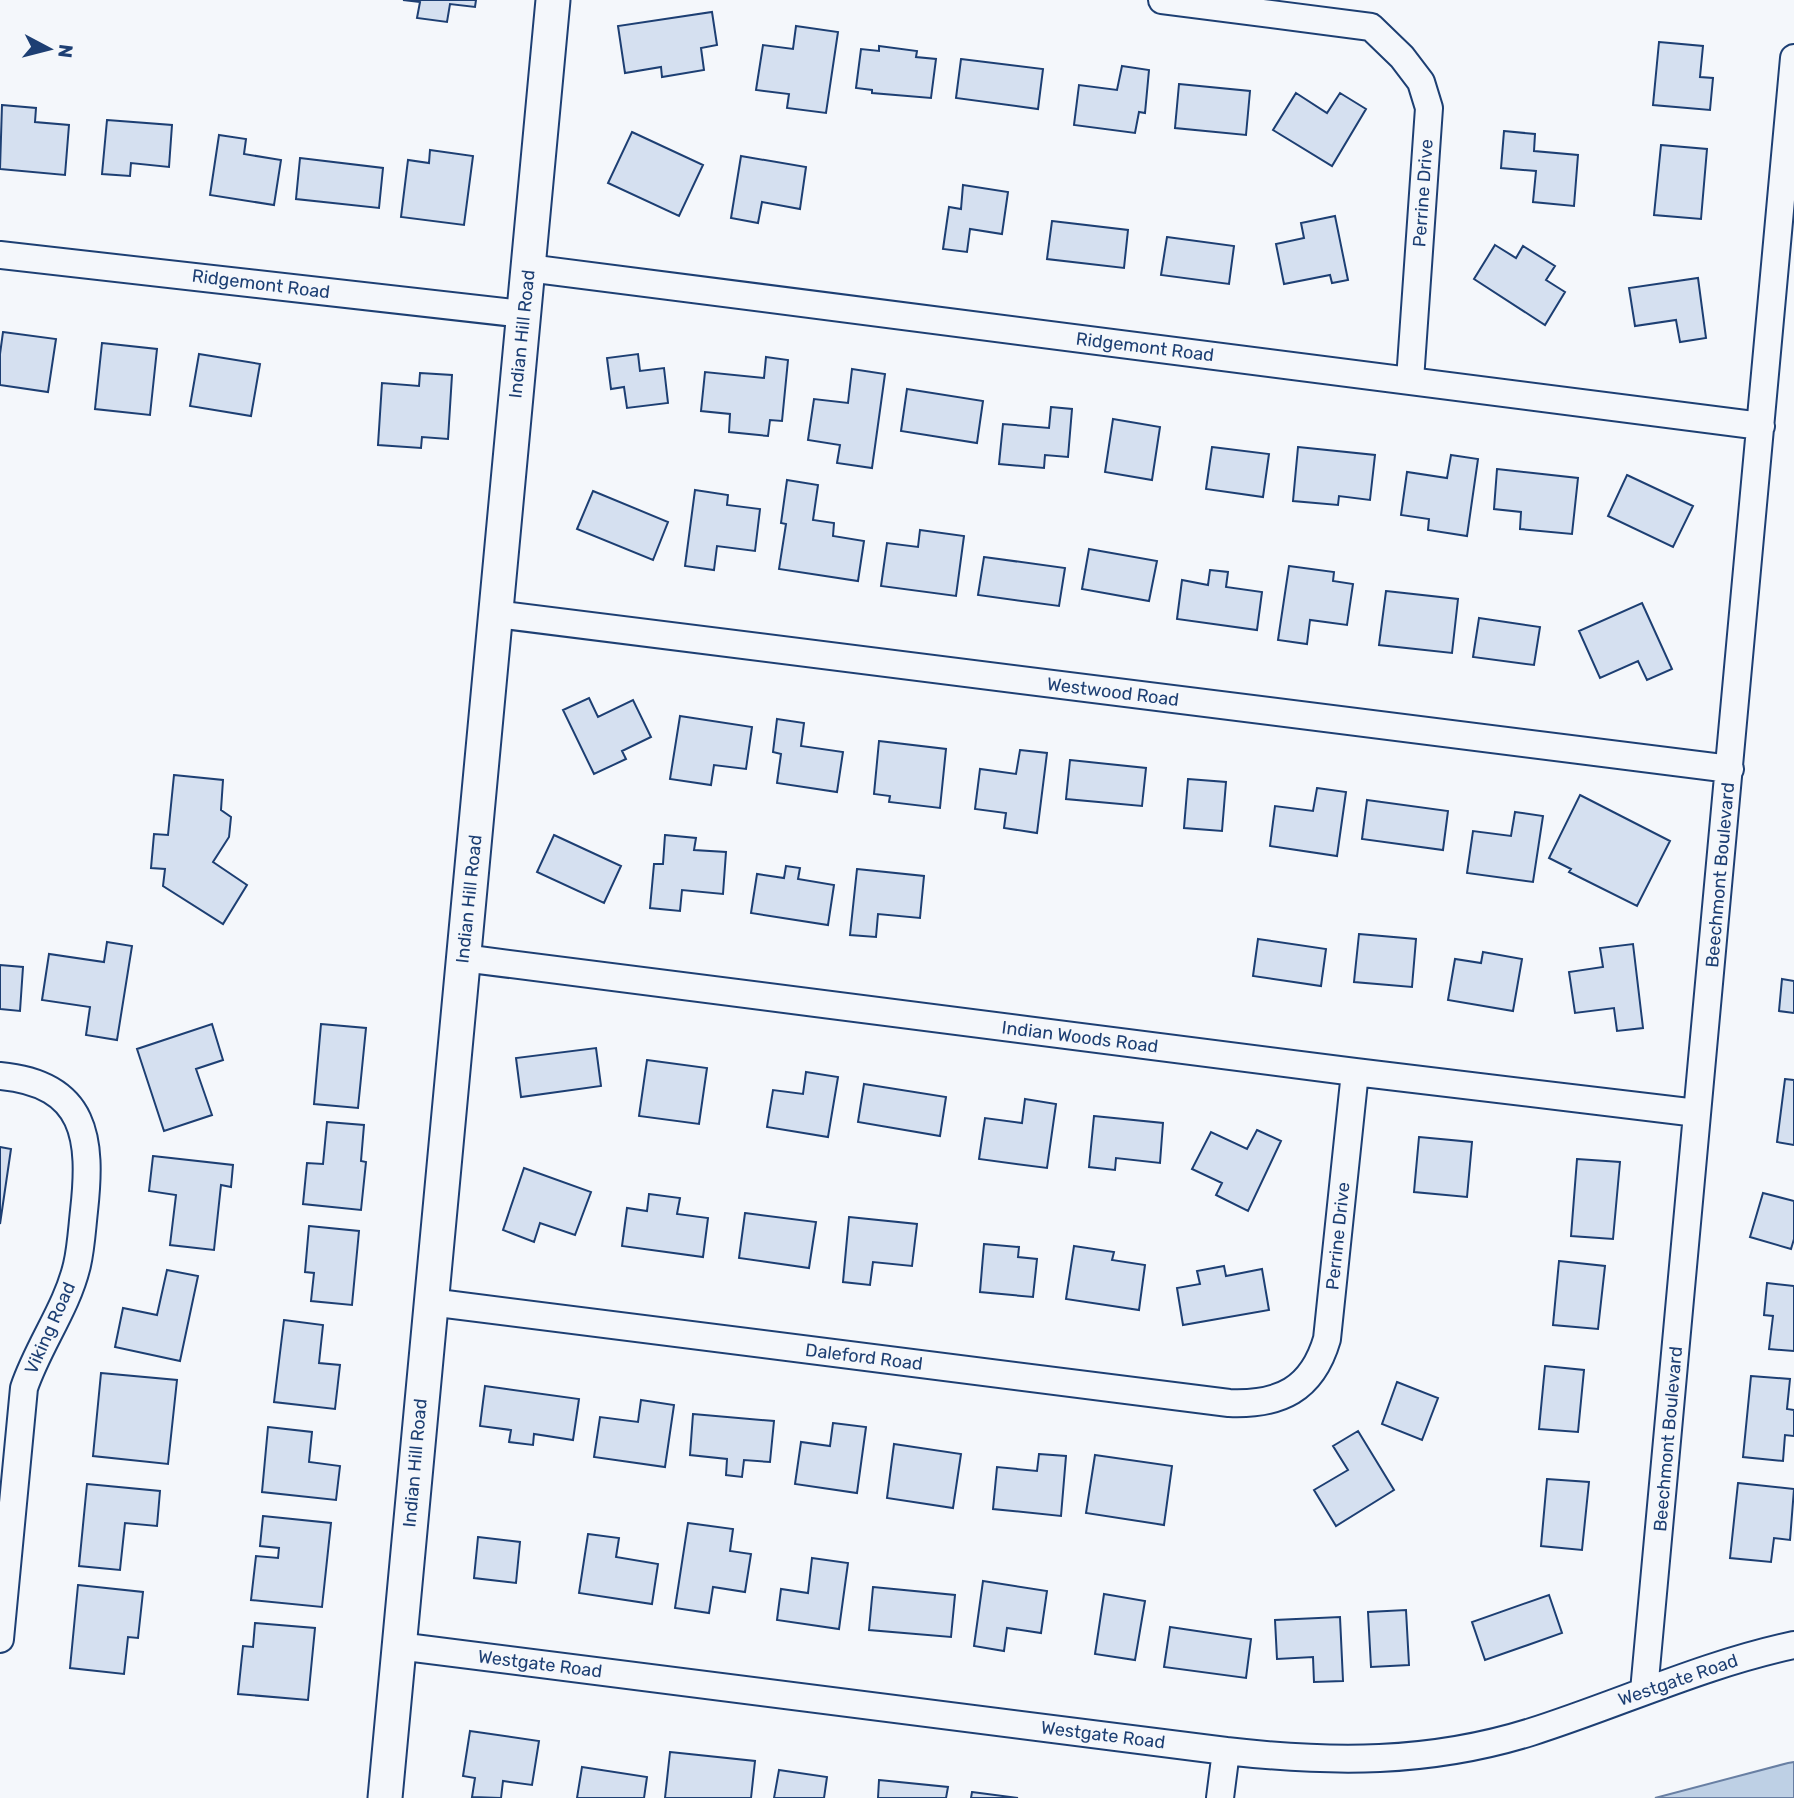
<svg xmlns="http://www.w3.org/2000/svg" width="1794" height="1798" font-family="Rubik,sans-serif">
  <rect width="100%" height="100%" fill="#f4f7fb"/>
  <path fill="#bed0e5" stroke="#687fa3" stroke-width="2" d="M1794 1762V1798H1655L1788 1763Z"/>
  <path fill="#d5e0f0" stroke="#1d3f73" stroke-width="2" d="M403 0H476L475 7 450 4 447 22 417 18 420 2Z
    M712 12 717 45 701 48 704 70 662 77 661 67 625 73 618 26Z
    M796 26 838 32 826 113 787 108 789 94 756 90 763 45 793 49Z
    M1659 42 1703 46 1700 77 1713 78 1710 110 1653 105Z
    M879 46 917 51 916 57 936 59 931 98 872 93V90L856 88 861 49 879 51Z
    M961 59 1043 69 1038 109 956 98Z
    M1122 66 1149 70 1145 113 1139 112 1135 133 1074 125 1079 85 1117 90Z
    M1179 84 1250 91 1246 135 1175 128Z
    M1296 93 1327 113 1340 93 1366 109 1332 166 1273 130Z
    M2 105 36 108 35 122 69 125 65 175 0 169Z
    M107 120 172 125 169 167 131 163 130 176 102 174Z
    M1504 131 1535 134 1534 151 1578 155 1574 206 1533 202 1536 171 1501 168Z
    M632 132 703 165 679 216 608 183Z
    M219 135 246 139 244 154 281 160 274 205 210 195Z
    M1661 145 1707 149 1701 219 1654 215Z
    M430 150 473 156 464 225 401 217 408 160 429 163Z
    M741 156 806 167 800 209 762 202 758 223 731 218Z
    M300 158 383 168 379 208 296 199Z
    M963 185 1008 192 1002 234 970 229 967 252 943 249 949 207 961 209Z
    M1335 216 1348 280 1332 283 1330 275 1284 284 1276 244 1304 238 1301 223Z
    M1052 221 1128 230 1124 268 1047 259Z
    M1167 237 1234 246 1229 284 1161 275Z
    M1495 245 1516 258 1523 246 1555 266 1546 280 1565 292 1545 325 1474 279Z
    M1698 278 1706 338 1680 342 1676 320 1635 326 1629 288Z
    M3 332 56 339 48 392 0 385V354Z
    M102 343 157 349 150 415 95 409Z
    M199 354 260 364 251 416 190 406Z
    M638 354 640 371 664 368 668 403 627 408 624 387 611 389 607 358Z
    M766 357 788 360 782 421 770 420 768 436 729 432 730 414 701 411 705 372 764 378Z
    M852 369 885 374 872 468 837 463 840 445 808 440 814 399 848 403Z
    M420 373 452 375 448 439 422 437 421 448 378 445 382 383 419 386Z
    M907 389 983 401 977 443 901 431Z
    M1051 407 1072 409 1068 457 1045 455 1044 468 999 464 1003 424 1049 428Z
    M1113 419 1160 427 1152 480 1105 472Z
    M1212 447 1269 454 1263 497 1206 489Z
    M1298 447 1375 455 1370 500 1339 496 1338 505 1293 501Z
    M1451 455 1478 459 1467 536 1428 530 1429 519 1401 515 1407 472 1447 478Z
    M1497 469 1578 478 1572 534 1520 529 1521 512 1494 509Z
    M1627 475 1693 506 1673 547 1608 516Z
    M787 480 818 485 813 520 834 523 833 536 864 541 858 581 779 569 786 524 781 523Z
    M695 490 728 495 727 505 760 509 755 551 717 546 714 570 685 566Z
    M593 491 668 522 653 560 577 529Z
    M920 530 964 536 956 596 881 586 887 543 918 547Z
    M1089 549 1157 561 1149 601 1082 589Z
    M984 557 1065 568 1059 606 978 595Z
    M1289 566 1334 572 1333 581 1353 584 1347 625 1310 620 1307 644 1278 640Z
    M1210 570 1228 572 1226 587 1262 592 1257 630 1177 619 1182 580 1208 585Z
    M1386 591 1458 599 1452 653 1379 645Z
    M1642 603 1672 669 1647 680 1638 661 1600 678 1579 631Z
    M1479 618 1540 627 1534 665 1473 657Z
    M589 698 598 717 633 700 651 737 622 751 626 759 594 774 563 710Z
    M680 716 752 727 746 769 714 765 711 785 670 779Z
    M777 719 804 723 801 746 843 752 837 792 777 783 781 754 773 752Z
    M879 741 946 749 940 808 889 802 890 796 874 794Z
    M1020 750 1047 753 1037 833 1004 828 1006 813 975 809 980 769 1016 774Z
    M1070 760 1146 768 1142 806 1066 799Z
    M174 775 223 780 221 810 231 817 229 837 213 862 247 885 223 924 163 886 165 869 151 868 154 834 168 835Z
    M1188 779 1226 782 1222 831 1184 828Z
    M1317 788 1346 792 1337 856 1270 846 1275 806 1313 811Z
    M1580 795 1670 841 1637 906 1569 872 1571 869 1549 858Z
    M1367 800 1448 811 1443 850 1362 839Z
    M1515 812 1543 816 1533 882 1467 873 1473 831 1511 836Z
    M554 835 621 866 604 903 537 872Z
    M665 835 696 838 694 850 726 852 723 894 682 890 680 911 650 908 654 864H663Z
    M786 866 800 868 798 879 834 885 828 925 751 913 757 874 784 878Z
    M857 869 924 876 920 918 878 914 876 937 850 935Z
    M1359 934 1416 939 1412 987 1354 982Z
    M1258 939 1326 949 1321 986 1253 976Z
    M107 942 132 946 117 1040 86 1035 90 1007 42 1000 49 954 104 962Z
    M1633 944 1643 1028 1617 1031 1614 1008 1575 1013 1569 972 1603 967 1600 948Z
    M1483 952 1522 959 1513 1011 1448 1000 1455 959 1481 963Z
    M0 965 23 967 20 1011 0 1009Z
    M1782 979 1794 981V1013L1779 1011Z
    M212 1024 223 1060 196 1069 212 1115 164 1131 137 1049Z
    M321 1024 366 1028 358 1108 314 1104Z
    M596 1048 601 1086 521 1097 516 1058Z
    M647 1060 707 1068 699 1124 639 1116Z
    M806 1072 838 1077 828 1137 767 1127 773 1090 803 1094Z
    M1785 1079 1794 1080V1145L1777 1142Z
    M864 1084 946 1097 940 1136 858 1122Z
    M1025 1099 1056 1104 1047 1168 979 1159 985 1118 1022 1123Z
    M1094 1116 1163 1123 1160 1163 1116 1158 1115 1170 1089 1167Z
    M327 1122 364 1125 361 1161 366 1162 361 1210 303 1204 307 1163 323 1164Z
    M1257 1130 1281 1141 1248 1211 1216 1195 1222 1183 1192 1169 1211 1132 1247 1149Z
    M1419 1137 1472 1142 1467 1197 1414 1192Z
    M0 1147 11 1149 0 1224Z
    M153 1156 233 1165 231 1187 221 1185 214 1250 170 1245 176 1195 149 1191Z
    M1577 1159 1620 1162 1613 1239 1571 1236Z
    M524 1168 591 1192 575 1235 540 1223 534 1242 503 1230Z
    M1763 1193 1794 1201V1239L1791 1249 1750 1237Z
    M649 1194 680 1198 677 1214 708 1218 703 1257 622 1246 627 1208 647 1211Z
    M745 1213 816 1222 809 1268 739 1258Z
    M849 1217 917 1224 912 1266 873 1262 870 1285 843 1282Z
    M309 1226 359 1231 352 1305 311 1301 314 1273 305 1272Z
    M984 1244 1019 1247 1018 1257 1037 1259 1033 1297 980 1292Z
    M1074 1246 1114 1252 1112 1260 1145 1265 1139 1310 1066 1299Z
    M1559 1261 1605 1266 1598 1329 1553 1325Z
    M1224 1266 1226 1276 1262 1269 1269 1310 1183 1325 1177 1288 1200 1284 1197 1271Z
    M167 1270 198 1276 180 1361 115 1347 123 1308 157 1315Z
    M1767 1283 1794 1286V1351L1769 1349 1773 1316 1764 1315Z
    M284 1320 323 1325 319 1363 340 1365 335 1409 274 1402Z
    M1545 1366 1584 1370 1578 1432 1539 1429Z
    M101 1373 177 1380 168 1464 93 1456Z
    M1751 1376 1790 1379 1787 1409 1794 1410V1436L1785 1435 1783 1461 1743 1457Z
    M1397 1382 1438 1398 1422 1440 1382 1424Z
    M485 1386 579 1399 573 1440 534 1434 533 1445 509 1442 511 1430 480 1426Z
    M641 1400 674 1405 665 1467 594 1457 600 1417 638 1422Z
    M693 1414 774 1421 770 1462 744 1460 742 1477 726 1475 727 1459 690 1455Z
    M833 1423 866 1427 857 1493 795 1484 801 1442 830 1446Z
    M268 1427 312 1432 309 1462 340 1466 336 1500 262 1492Z
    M1358 1431 1394 1490 1336 1526 1314 1490 1348 1470 1333 1446Z
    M894 1444 961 1454 953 1508 887 1498Z
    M1039 1454 1066 1456 1061 1516 993 1509 997 1467 1037 1471Z
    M1095 1455 1172 1466 1164 1525 1086 1513Z
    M1547 1479 1589 1482 1582 1550 1541 1546Z
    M1738 1483 1794 1489 1790 1540 1774 1538 1771 1562 1730 1558Z
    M87 1484 160 1491 157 1526 125 1523 120 1570 79 1566Z
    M263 1516 331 1523 322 1607 251 1600 256 1556 278 1558 279 1548 260 1546Z
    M688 1523 733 1529 730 1551 751 1554 745 1592 713 1587 709 1613 675 1608Z
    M588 1534 619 1538 616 1557 658 1564 652 1604 579 1593Z
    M478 1537 520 1542 516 1583 474 1578Z
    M812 1558 848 1563 839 1629 777 1620 781 1589 808 1593Z
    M983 1581 1047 1591 1041 1633 1007 1628 1004 1651 974 1646Z
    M78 1585 143 1592 138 1638 128 1637 124 1674 70 1668Z
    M873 1587 955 1595 951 1637 869 1630Z
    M1104 1594 1145 1601 1135 1660 1095 1654Z
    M1549 1595 1562 1633 1485 1660 1472 1622Z
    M1406 1610 1409 1665 1371 1667 1368 1612Z
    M1340 1617 1343 1681 1314 1682 1313 1657 1277 1659 1275 1620Z
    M255 1623 315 1628 308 1700 238 1694 243 1646 253 1647Z
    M1170 1627 1251 1639 1246 1678 1164 1667Z
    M470 1731 539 1741 532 1785 503 1781 501 1798 472 1797 475 1778 463 1776Z
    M670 1752 755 1761 751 1798H665Z
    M582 1767 647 1777 644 1798H577Z
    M779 1770 827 1777 824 1798H774Z
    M879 1780 948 1787 946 1798H878Z
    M972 1792 1018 1798H971Z"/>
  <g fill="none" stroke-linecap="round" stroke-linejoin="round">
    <defs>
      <path id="minor" d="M1162 0 1371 27 1402 57 1421 82 1429 108 1410 380
        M0 255 523 314
        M528 268 1761 426
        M496 614 1730 769
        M463 958 1355 1072 1697 1113
        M0 1076C87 1084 92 1139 84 1211 82 1229 81 1248 77 1265 67 1308 38 1346 24 1388L0 1639
        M430 1302 1229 1403C1280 1405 1312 1390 1327 1339L1355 1072
        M398 1646 1226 1751C1331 1763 1429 1764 1531 1732 1619 1704 1704 1664 1794 1645
        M1644 1691 1794 58
        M1220 1798 1226 1751"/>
      <path id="tertiary" d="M385 1798 553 0"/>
    </defs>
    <use href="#minor" stroke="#1d3f73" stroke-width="30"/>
    <use href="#tertiary" stroke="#1d3f73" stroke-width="37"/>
    <use href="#minor" stroke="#f4f7fb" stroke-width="26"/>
    <use href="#tertiary" stroke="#f4f7fb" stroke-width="33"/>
  </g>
  <g text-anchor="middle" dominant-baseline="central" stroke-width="5" stroke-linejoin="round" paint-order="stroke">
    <g font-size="18" fill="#1d3f73" stroke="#f4f7fb">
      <text transform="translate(1423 193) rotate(-86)">Perrine Drive</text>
      <text transform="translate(261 284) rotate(7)">Ridgemont Road</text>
      <text transform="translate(522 334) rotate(-84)">Indian Hill Road</text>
      <text transform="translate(1145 347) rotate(7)">Ridgemont Road</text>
      <text transform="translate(1113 692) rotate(7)">Westwood Road</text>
      <text transform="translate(1720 875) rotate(-85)">Beechmont Boulevard</text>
      <text transform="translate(469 899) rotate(-84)">Indian Hill Road</text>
      <text transform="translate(1080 1037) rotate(7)">Indian Woods Road</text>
      <text transform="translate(1338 1236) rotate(-84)">Perrine Drive</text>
      <text transform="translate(50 1328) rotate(-66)">Viking Road</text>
      <text transform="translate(864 1357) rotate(7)">Daleford Road</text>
      <text transform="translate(1668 1439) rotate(-85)">Beechmont Boulevard</text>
      <text transform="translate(415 1463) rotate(-85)">Indian Hill Road</text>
      <text transform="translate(540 1664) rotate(7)">Westgate Road</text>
      <text transform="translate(1678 1680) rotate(-19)">Westgate Road</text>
      <text transform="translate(1103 1735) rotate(7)">Westgate Road</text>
    </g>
  </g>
  <g transform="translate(49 49) rotate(97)" stroke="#f4f7fb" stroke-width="5" paint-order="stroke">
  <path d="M0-5L12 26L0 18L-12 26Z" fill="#1d3f73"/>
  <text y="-10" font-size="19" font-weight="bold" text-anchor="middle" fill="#1d3f73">N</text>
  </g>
</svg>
